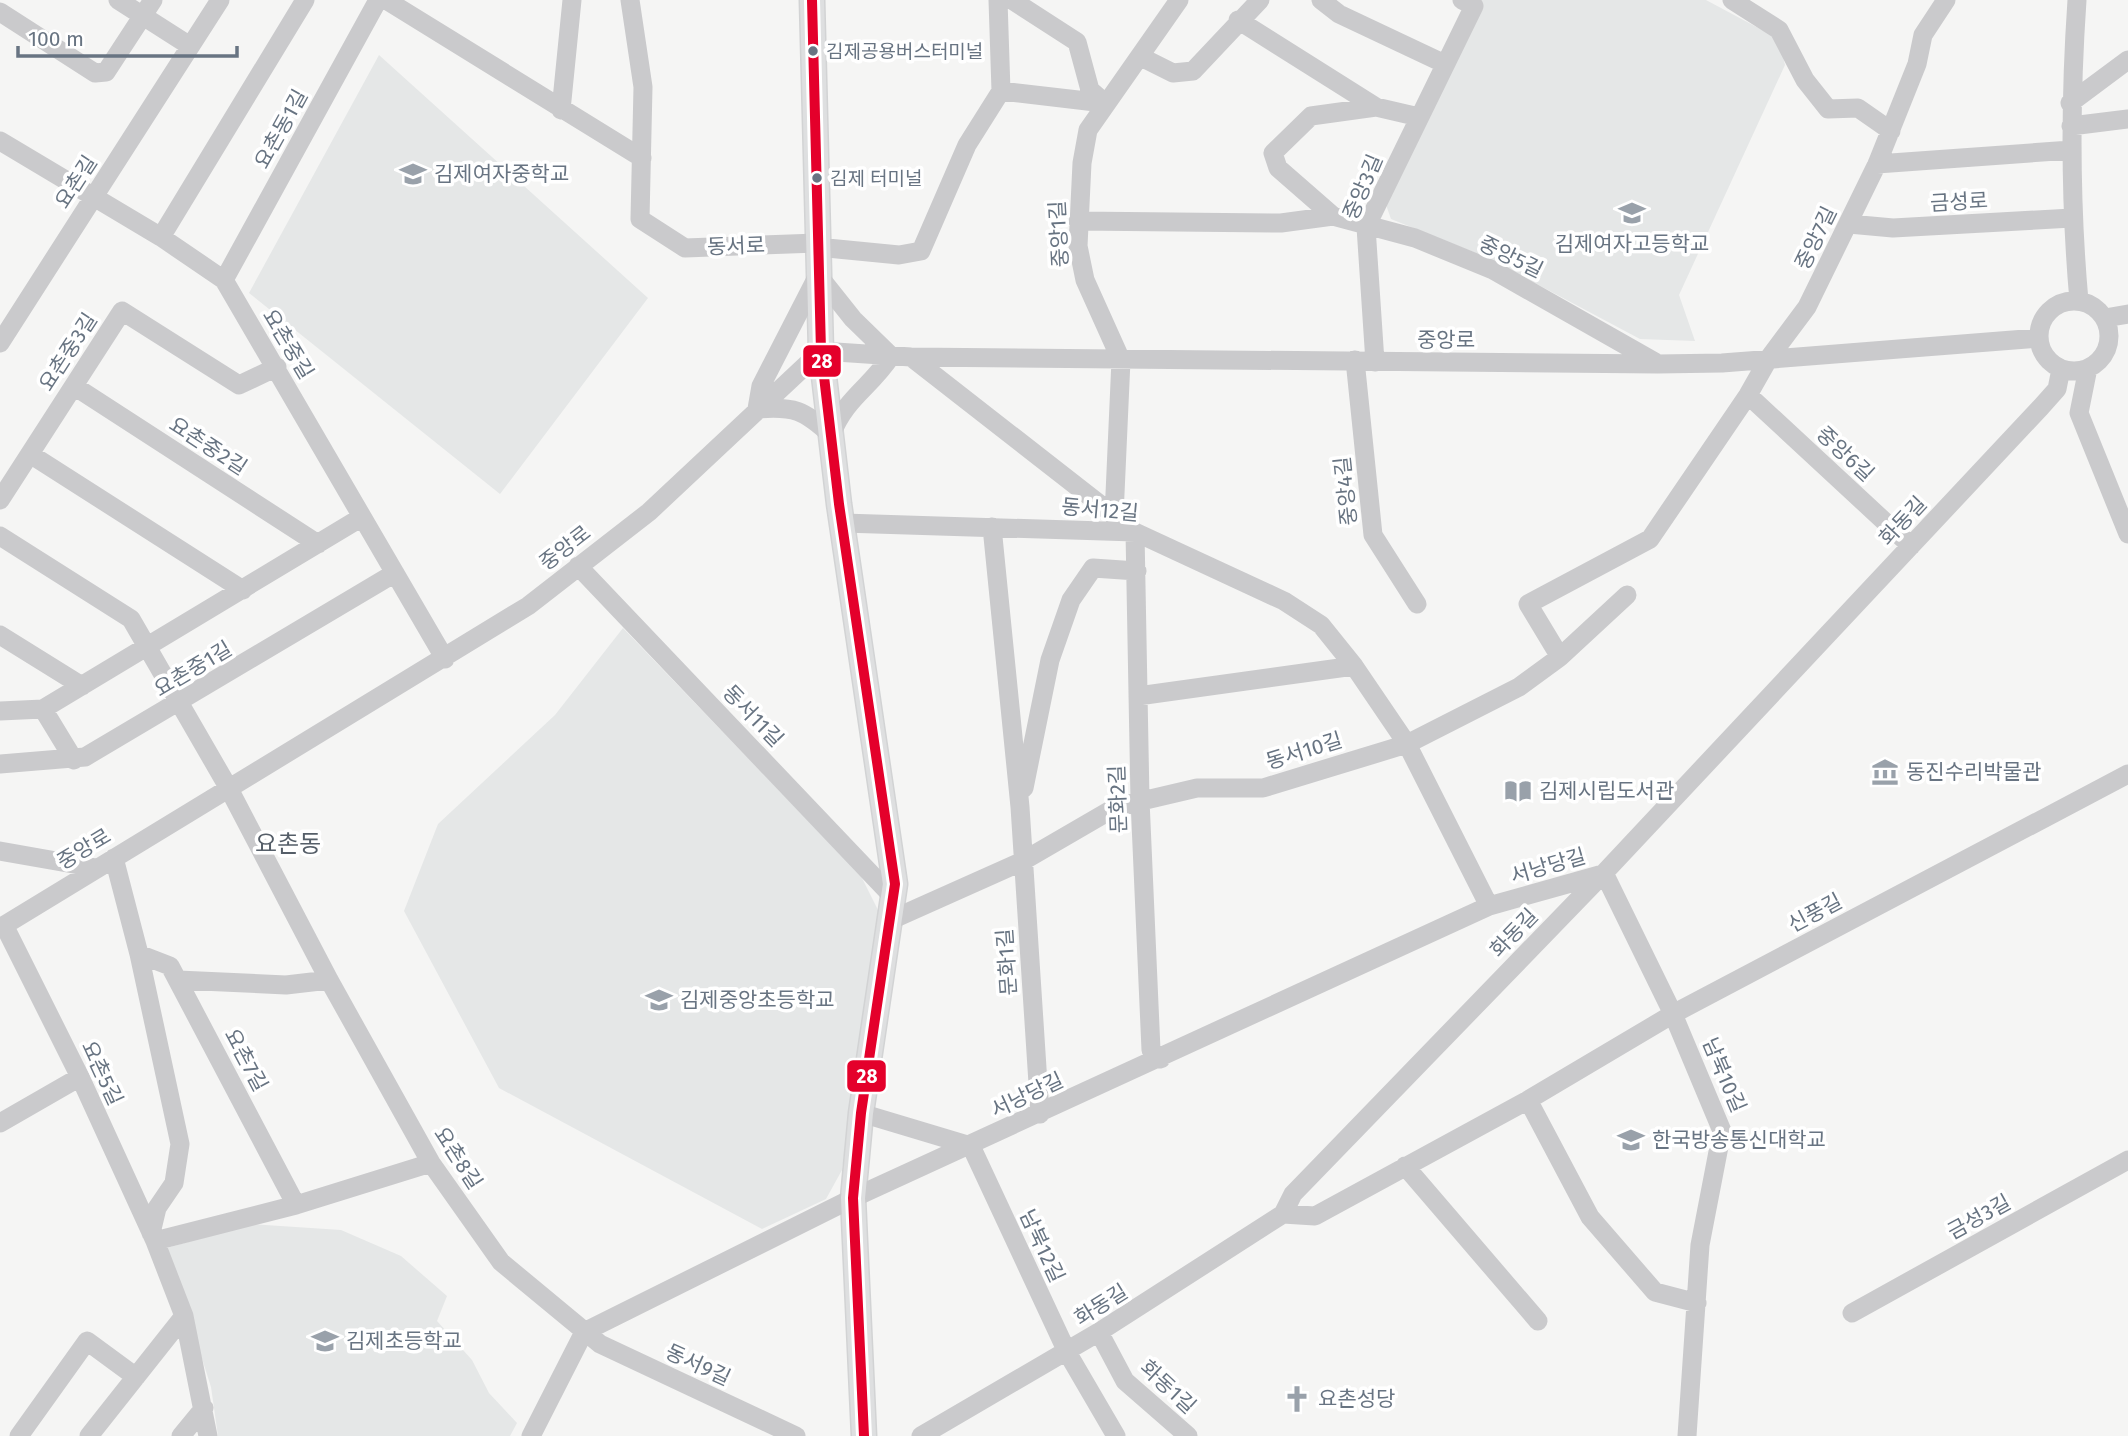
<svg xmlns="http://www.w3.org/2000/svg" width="2128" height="1436" font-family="'Fira Sans','Noto Sans KR',sans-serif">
  <rect width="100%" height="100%" fill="#f5f5f4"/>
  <path fill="#e5e7e7" d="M1476 0H1706L1779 39 1785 65 1679 295 1695 341 1640 339 1486 257 1391 219 1385 202Z
    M379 55 648 298 500 494 249 293Z
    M623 628 861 876 879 912 842 1170 826 1199 762 1229 499 1088 404 911 438 824 555 715Z
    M250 1224 341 1230 401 1256 447 1296 437 1321 472 1360 489 1393 517 1423 510 1436H218L211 1387 167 1248Z"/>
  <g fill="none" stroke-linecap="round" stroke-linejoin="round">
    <defs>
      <path id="major" d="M812 0 821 351 839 504 895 884 861 1113 853 1198 864 1436"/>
    </defs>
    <use href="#major" stroke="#d2d3d4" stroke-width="27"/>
    <path stroke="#cacacc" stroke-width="19" d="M118 0 190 46
      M386 0 642 158
      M630 0 643 87 640 219 685 248 817 243
      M1012 0 1077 42 1090 90 1105 103
      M1321 0 1339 14 1445 64
      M1732 0 1779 30 1805 80 1828 109 1858 108 1891 131
      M2077 0C2070 101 2070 200 2079 301
      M0 12 95 73 106 72 153 0
      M1238 20 1376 107
      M1141 57 1173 73 1193 71 1260 0
      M1001 91 1104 103
      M2070 103 2128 60
      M561 110 572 0
      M2071 126 2128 119
      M0 141 161 237 224 280 445 659
      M1877 164 2071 150
      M1333 216 1278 168 1273 153 1311 116 1376 107 1419 117
      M1078 221 1281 223 1333 216 1415 238 1493 270 1655 362
      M1849 224 1893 228 2072 218
      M161 237 305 0
      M817 247 899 255 921 251 967 145 1001 91 998 0
      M818 275 853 319 891 356C870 388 846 397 831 435 804 410 794 406 757 409L761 386Z
      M224 280 378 0
      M2039 336a35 35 0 1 1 70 0a35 35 0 1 1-70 0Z
      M2105 318 2128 314
      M0 343 220 0
      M911 357 1120 520
      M1355 360 1373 535 1417 604
      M1375 362 1366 227 1474 6 1462 0
      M2088 368 2079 413 2128 534
      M74 386 318 544
      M1748 395 1911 546
      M30 454 243 590
      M0 500 122 311 239 385 277 367
      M1114 516 1121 360 1085 280 1078 246 1082 163 1088 130 1179 0
      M843 523 1135 532 1284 601 1321 625 1354 666 1407 744 1489 906
      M992 527 1020 807 1040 1114
      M1135 532 1140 800 1151 1050 1161 1059
      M0 536 131 619 228 787 329 980 431 1163 501 1262 600 1344 796 1436
      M578 566 894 898
      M0 635 82 686
      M1560 657 1528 604 1650 539 1748 395 1769 358 1807 307 1877 164 1917 64 1923 35 1946 0
      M1138 696 1354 666
      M43 709 74 760
      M0 711 43 709 362 517
      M0 764 85 757 395 573
      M1024 788 1050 660 1071 600 1093 568 1137 571
      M0 851 96 868
      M114 858 139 954 180 1144 174 1183 157 1208 151 1233
      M1604 873 1673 1014 1722 1131 1700 1245 1687 1436
      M891 920 1023 861 1116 807 1197 788H1263L1407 744 1519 687 1560 657 1627 595
      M4 925 80 1077 155 1241 184 1316 208 1436
      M0 928 528 606 649 512 821 351 911 357 1658 364 1722 363 2039 338
      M139 954 170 966 296 1205
      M178 980 286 985 329 980
      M1528 1100 1590 1217 1655 1292 1697 1303
      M861 1113 971 1146 1067 1352 1116 1436
      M0 1123 80 1077
      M1405 1166 1538 1321
      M1283 1214 1315 1216 1528 1100 1673 1014 2128 774
      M155 1241 296 1205 431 1163
      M1852 1313 2128 1160
      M1099 1332 1125 1381 1188 1436
      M19 1436 87 1341 136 1377
      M89 1436 184 1316
      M181 1436 204 1408
      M531 1436 584 1332 853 1198 1489 906 1603 874
      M921 1436 1099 1332 1283 1214 1293 1194 1604 873 2041 407 2057 389 2061 369"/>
    <use href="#major" stroke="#dedfe0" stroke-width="24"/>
    <defs>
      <path id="bus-1" d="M812 0 821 351 839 504 895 884 861 1113 853 1198 864 1436"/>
    </defs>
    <use href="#bus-1" stroke="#fff" stroke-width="16"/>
    <use href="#bus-1" stroke="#e4002b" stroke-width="10"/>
  </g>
  <defs>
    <symbol id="school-bare" viewBox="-9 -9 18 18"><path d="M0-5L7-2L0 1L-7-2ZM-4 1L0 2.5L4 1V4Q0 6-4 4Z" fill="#99a1aa" stroke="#fff" stroke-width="2.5" paint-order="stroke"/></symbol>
    <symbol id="museum-bare" viewBox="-9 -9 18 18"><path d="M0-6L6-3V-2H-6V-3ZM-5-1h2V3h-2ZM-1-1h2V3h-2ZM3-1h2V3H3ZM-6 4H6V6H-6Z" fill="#99a1aa" stroke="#fff" stroke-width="2.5" paint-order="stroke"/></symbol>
    <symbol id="library-bare" viewBox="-9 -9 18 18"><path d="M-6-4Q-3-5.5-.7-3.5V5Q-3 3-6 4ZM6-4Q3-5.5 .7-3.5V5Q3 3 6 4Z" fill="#99a1aa" stroke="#fff" stroke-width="2.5" paint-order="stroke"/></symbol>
    <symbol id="university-bare" viewBox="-9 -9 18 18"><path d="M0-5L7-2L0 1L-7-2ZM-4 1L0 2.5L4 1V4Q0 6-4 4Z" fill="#99a1aa" stroke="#fff" stroke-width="2.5" paint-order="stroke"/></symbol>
    <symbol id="church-bare" viewBox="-9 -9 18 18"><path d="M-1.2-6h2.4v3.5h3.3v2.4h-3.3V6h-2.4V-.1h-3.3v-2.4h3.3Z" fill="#99a1aa" stroke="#fff" stroke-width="2.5" paint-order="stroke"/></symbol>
  </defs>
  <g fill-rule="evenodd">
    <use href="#school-bare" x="394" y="155" width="38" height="38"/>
    <use href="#school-bare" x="1613" y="194" width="38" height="38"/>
    <use href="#museum-bare" x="1866" y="753" width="38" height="38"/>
    <use href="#library-bare" x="1499" y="772" width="38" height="38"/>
    <use href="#school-bare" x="640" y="981" width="38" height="38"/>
    <use href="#university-bare" x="1612" y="1121" width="38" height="38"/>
    <use href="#school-bare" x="306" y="1322" width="38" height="38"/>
    <use href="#church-bare" x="1278" y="1380" width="38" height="38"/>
  </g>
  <g fill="#687482" stroke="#fff" stroke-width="2.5">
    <circle cx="813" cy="51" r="6"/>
    <circle cx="817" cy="178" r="6"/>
  </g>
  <g text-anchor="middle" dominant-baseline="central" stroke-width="7" stroke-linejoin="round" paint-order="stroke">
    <g font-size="19" fill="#687482" stroke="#fff" text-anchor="start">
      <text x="826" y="51">김제공용버스터미널</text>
      <text x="830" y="178">김제 터미널</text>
    </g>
    <g font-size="21" fill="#687482" stroke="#fff">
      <text transform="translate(281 129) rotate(-61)">요촌동1길</text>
      <text transform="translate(76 182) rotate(-57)">요촌길</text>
      <text transform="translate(1363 187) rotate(-67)">중앙3길</text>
      <text transform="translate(1959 202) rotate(-3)">금성로</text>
      <text transform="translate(1059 234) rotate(-93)">중앙1길</text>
      <text transform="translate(1816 238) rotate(-64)">중앙7길</text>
      <text transform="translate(736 246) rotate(-2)">동서로</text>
      <text transform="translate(1511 257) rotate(26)">중앙5길</text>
      <text x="1446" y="340">중앙로</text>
      <text transform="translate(288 344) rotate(59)">요촌중길</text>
      <text transform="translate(68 352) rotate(-57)">요촌중3길</text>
      <text transform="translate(208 446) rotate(33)">요촌중2길</text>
      <text transform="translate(1845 454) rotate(43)">중앙6길</text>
      <text transform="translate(1346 491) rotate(-96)">중앙4길</text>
      <text transform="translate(1100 510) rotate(5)">동서12길</text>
      <text transform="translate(1903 521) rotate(-47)">화동길</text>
      <text transform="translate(565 548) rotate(-38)">중앙로</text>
      <text transform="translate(193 669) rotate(-31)">요촌중1길</text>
      <text transform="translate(753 716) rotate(46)">동서11길</text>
      <text transform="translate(1304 751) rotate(-17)">동서10길</text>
      <text transform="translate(1118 799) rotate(-92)">문화2길</text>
      <text transform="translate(84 849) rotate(-31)">중앙로</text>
      <text transform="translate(1548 866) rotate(-16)">서낭당길</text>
      <text transform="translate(1815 913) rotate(-28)">신풍길</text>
      <text transform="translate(1514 933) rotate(-46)">화동길</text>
      <text transform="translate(1007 962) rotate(-94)">문화1길</text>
      <text transform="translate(246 1060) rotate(62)">요촌7길</text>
      <text transform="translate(102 1073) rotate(65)">요촌5길</text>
      <text transform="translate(1724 1075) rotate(67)">남북10길</text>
      <text transform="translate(1027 1095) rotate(-25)">서낭당길</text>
      <text transform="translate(458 1158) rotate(57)">요촌8길</text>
      <text transform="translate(1979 1217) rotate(-29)">금성3길</text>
      <text transform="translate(1042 1246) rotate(65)">남북12길</text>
      <text transform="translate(1101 1305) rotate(-32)">화동길</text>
      <text transform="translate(698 1365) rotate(25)">동서9길</text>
      <text transform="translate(1168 1387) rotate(43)">화동1길</text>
    </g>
    <g font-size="21" fill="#687482" stroke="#fff" text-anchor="start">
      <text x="434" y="174">김제여자중학교</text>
      <text x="1632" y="244" text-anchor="middle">김제여자고등학교</text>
      <text x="1906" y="772">동진수리박물관</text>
      <text x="1539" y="791">김제시립도서관</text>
      <text x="680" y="1000">김제중앙초등학교</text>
      <text x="1652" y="1140">한국방송통신대학교</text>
      <text x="346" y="1341">김제초등학교</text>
      <text x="1318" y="1399">요촌성당</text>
    </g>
    <g font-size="24" fill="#555e68" stroke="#fff">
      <text x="288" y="844">요촌동</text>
    </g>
  </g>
  <g stroke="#fff" stroke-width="2.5">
    <rect x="802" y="344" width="40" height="34" rx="7" fill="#e4002b"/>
    <rect x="846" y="1059" width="41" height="34" rx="7" fill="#e4002b"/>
  </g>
  <g font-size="19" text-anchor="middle" font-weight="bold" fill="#fff">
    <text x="822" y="368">28</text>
    <text x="867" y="1083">28</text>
  </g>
  <path d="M18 46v10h219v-10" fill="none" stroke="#687482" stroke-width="3.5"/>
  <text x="28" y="46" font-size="21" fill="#687482" stroke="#ffffff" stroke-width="5" paint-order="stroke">100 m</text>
</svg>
